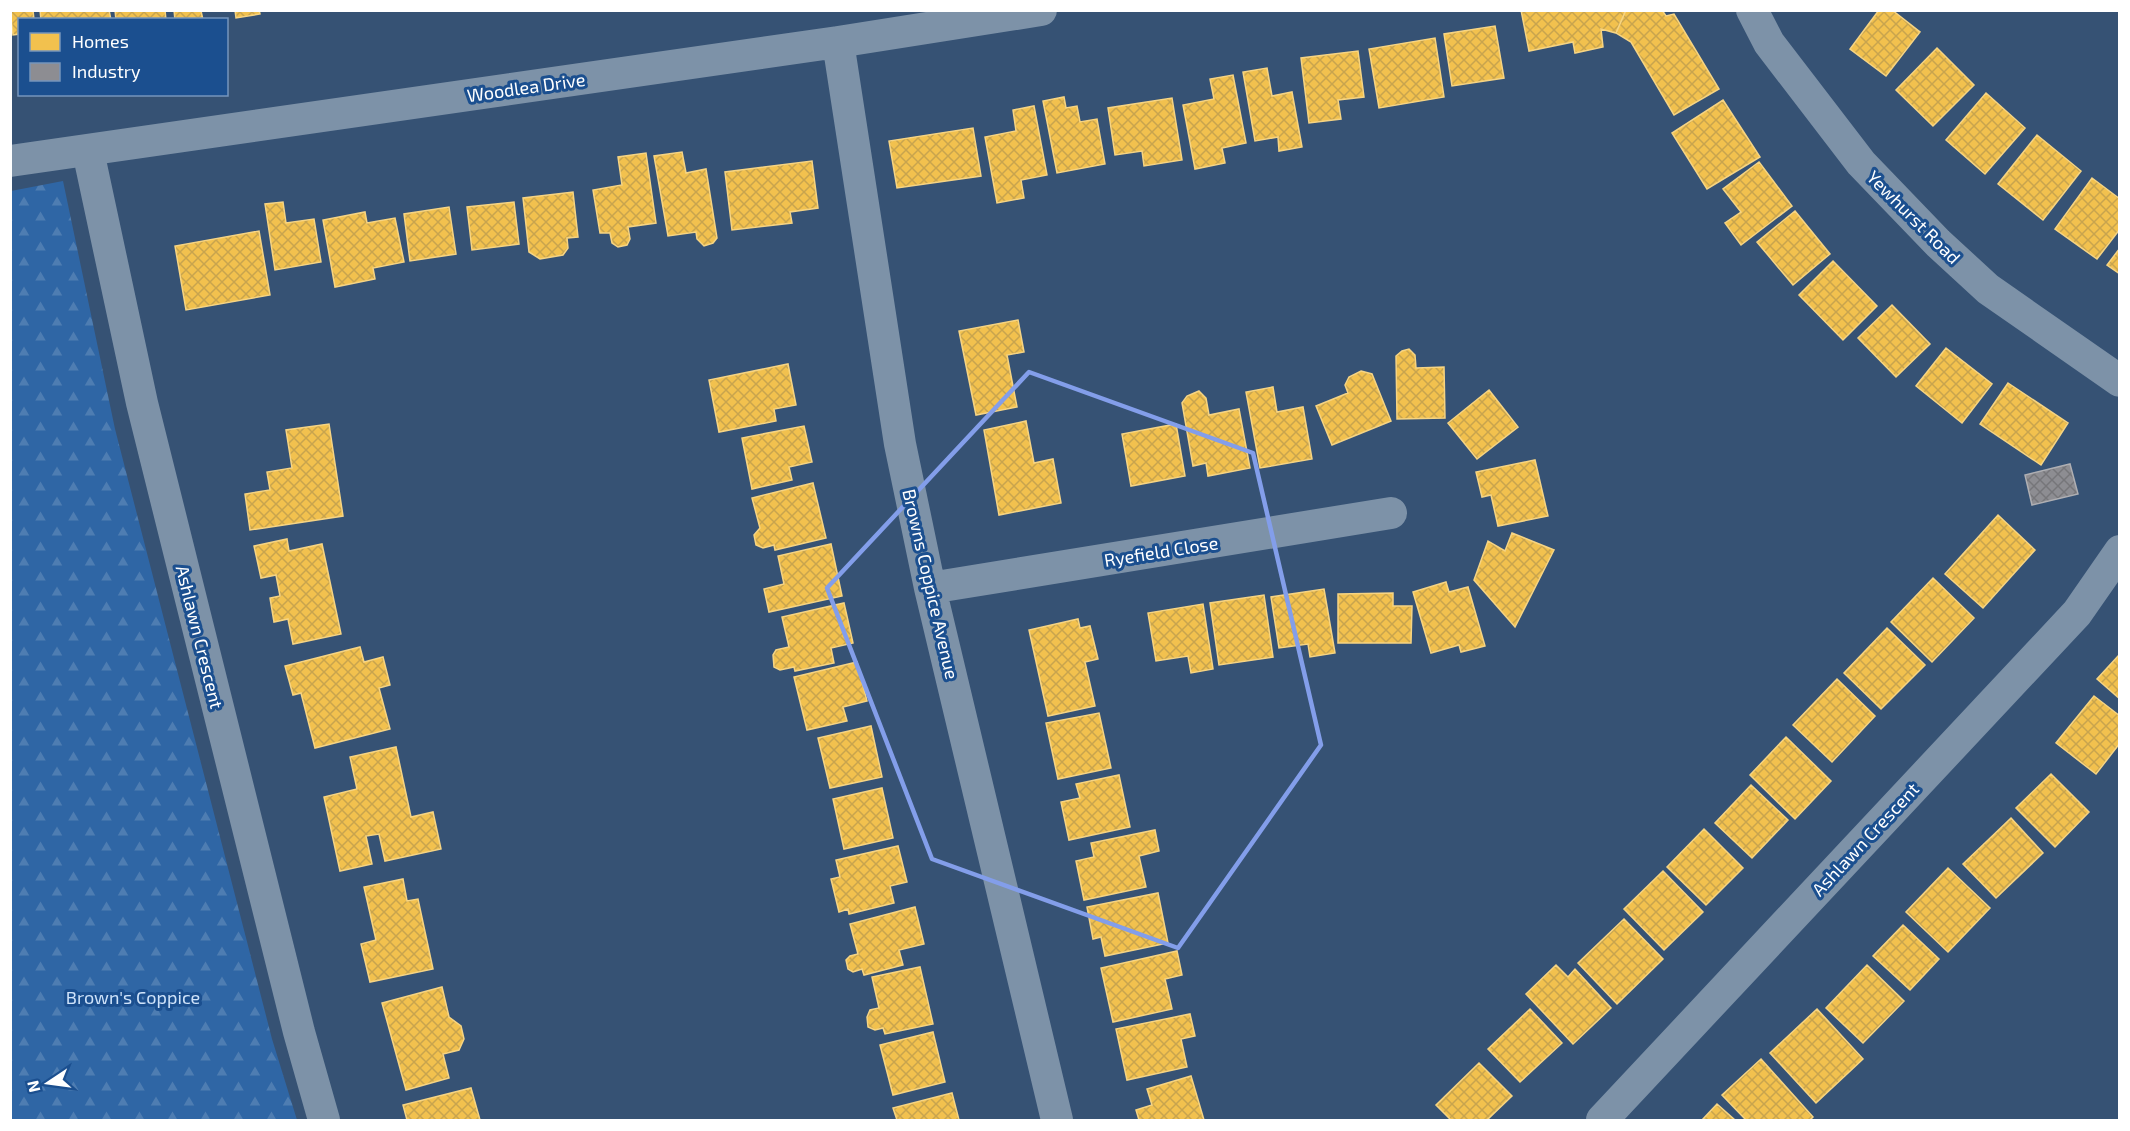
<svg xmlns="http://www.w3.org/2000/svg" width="2130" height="1131" font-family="'Exo 2',sans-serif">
  <defs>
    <pattern id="forest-firs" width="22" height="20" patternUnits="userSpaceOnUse" patternTransform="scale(1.5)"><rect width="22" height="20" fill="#2f66a5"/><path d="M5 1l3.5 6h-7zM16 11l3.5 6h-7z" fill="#4e7db2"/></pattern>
    <pattern id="homes-cross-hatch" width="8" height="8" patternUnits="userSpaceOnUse" patternTransform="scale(1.5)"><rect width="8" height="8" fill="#f2c14e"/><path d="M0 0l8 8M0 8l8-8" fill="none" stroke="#c8a44e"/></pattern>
    <pattern id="industry-cross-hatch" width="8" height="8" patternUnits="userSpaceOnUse" patternTransform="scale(1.5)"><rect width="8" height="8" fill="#8d8d92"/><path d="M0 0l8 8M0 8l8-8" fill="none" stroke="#76767a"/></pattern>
  </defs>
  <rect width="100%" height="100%" fill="#365274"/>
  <path fill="url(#forest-firs)" d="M63 181 115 429 272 1039 297 1120H11V191Z"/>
  <path fill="url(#homes-cross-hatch)" stroke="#f6d483" stroke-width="1.5" d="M10 10H33L34 20H20V34L13 35Z
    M40 10H109L111 20H41Z
    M115 10H165L166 20H116Z
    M174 10H204L201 11 203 20H175Z
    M235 10H259L260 14 236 18Z
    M1521 10H1626L1616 33 1601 29 1603 47 1575 53 1573 42 1529 51Z
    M1626 10H1662L1666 16 1674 14 1719 89 1674 115 1631 42 1616 33Z
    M1879 10H1892L1920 32 1886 76 1850 49Z
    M1495 26 1504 78 1452 86 1444 34Z
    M1435 38 1444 97 1379 108 1369 49Z
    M1937 48 1974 85 1933 126 1896 90Z
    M1358 51 1364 97 1338 100 1341 119 1309 123 1301 58Z
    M1267 68 1272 96 1292 92 1302 147 1279 151 1278 137 1255 141 1243 72Z
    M1233 75 1246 143 1222 148 1225 163 1195 169 1183 105 1214 99 1210 79Z
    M1986 93 2025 128 1985 174 1946 140Z
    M1064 97 1066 108 1077 106 1080 122 1097 119 1105 164 1057 173 1043 101Z
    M1172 98 1182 160 1144 166 1142 151 1115 155 1108 108Z
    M1723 100 1760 157 1707 189 1672 133Z
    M1034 106 1047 175 1021 180 1024 198 997 203 985 137 1016 131 1013 110Z
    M973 128 981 176 897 188 889 141Z
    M2037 135 2081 171 2043 220 1998 184Z
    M682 152 686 173 706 169 717 238 713 243 704 246 697 239 696 232 668 236 654 156Z
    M646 153 656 223 628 227 630 239 627 245 618 247 612 243 610 233H600L593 190 622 185 618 157Z
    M812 161 818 208 790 212 792 223 732 230 725 172Z
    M1759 162 1792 206 1741 245 1725 223 1741 212 1723 189Z
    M2092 178 2120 199V229L2097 259 2055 229Z
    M573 192 578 237 567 238 568 248 563 255 540 259 529 252 523 198Z
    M283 202 286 223 314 219 321 262 275 270 265 204Z
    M514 202 519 244 472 250 467 207Z
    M449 207 456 254 410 261 404 214Z
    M1795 211 1830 254 1793 285 1757 242Z
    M365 212 367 223 395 218 404 262 373 268 375 279 335 287 323 220Z
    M259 231 270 295 186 310 175 246Z
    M2120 248V274L2107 265Z
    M1833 261 1877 306 1843 340 1799 295Z
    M1892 305 1930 344 1896 377 1858 338Z
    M1018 320 1024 352 1007 355 1017 407 976 415 959 331Z
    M1946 348 1992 384 1962 423 1916 386Z
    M1409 349 1415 355 1416 368 1444 367 1445 418 1397 419 1396 356 1402 351Z
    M788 364 796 405 774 409 776 421 719 432 709 380Z
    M1361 371 1372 374 1391 421 1332 445 1316 406 1348 393 1345 385 1349 377Z
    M2008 383 2068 423 2041 465 1980 424Z
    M1273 387 1277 412 1303 407 1312 459 1260 468 1246 392Z
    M1489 390 1518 427 1477 459 1448 423Z
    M1199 391 1206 398 1209 415 1239 409 1250 468 1208 476 1206 463 1193 466 1182 403 1187 396Z
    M1026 421 1034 463 1053 459 1061 503 999 515 984 430Z
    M329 424 343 516 250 530 245 494 270 490 267 472 292 468 286 430Z
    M1176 424 1185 476 1131 486 1122 434Z
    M804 426 812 462 789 467 792 480 752 489 742 438Z
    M1535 460 1548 516 1498 526 1491 495 1482 497 1476 472Z
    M813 483 826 538 775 550 774 545 763 548 756 545 754 535 760 528 752 498Z
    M1998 515 2035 550 1983 608 1945 574Z
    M1512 533 1554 550 1515 627 1474 580 1488 541 1505 551Z
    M287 539 289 551 322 544 341 634 293 644 288 619 274 622 270 598 280 596 276 575 261 578 254 546Z
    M831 544 842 596 769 612 764 589 784 584 778 556Z
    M1933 578 1974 618 1932 662 1891 622Z
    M1446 582 1449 592 1468 587 1485 646 1461 652 1459 645 1431 653 1413 592Z
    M1324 589 1335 653 1310 657 1308 644 1279 648 1271 597Z
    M1393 593V606H1412L1411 643H1338V594Z
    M1264 595 1273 657 1219 665 1210 603Z
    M844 603 853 643 831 648 834 663 795 671 794 667 780 670 774 667 773 655 776 650 789 647 782 617Z
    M1203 604 1213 669 1191 673 1188 656 1156 661 1148 613Z
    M1078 619 1080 628 1090 626 1098 659 1085 662 1095 706 1048 716 1029 630Z
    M1887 628 1925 665 1881 709 1844 673Z
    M360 647 364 662 383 657 390 685 379 688 390 729 315 748 301 693 293 695 285 666Z
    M2120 654V699L2097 679Z
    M857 662 867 701 843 707 847 721 807 730 794 677Z
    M1837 679 1875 716 1832 762 1793 725Z
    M2094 696 2120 716V743L2096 774 2056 743Z
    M1099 713 1111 768 1058 779 1046 723Z
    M871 726 882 777 830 788 818 738Z
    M1786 737 1831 781 1795 819 1750 775Z
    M396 747 411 817 433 812 441 849 385 861 379 834 366 836 372 864 340 871 324 797 357 789 350 757Z
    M2051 774 2089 812 2055 847 2016 808Z
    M1119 775 1130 827 1069 840 1061 802 1080 798 1076 784Z
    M1751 785 1788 820 1752 858 1715 823Z
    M882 788 893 838 844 849 833 799Z
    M2011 818 2043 853 1996 898 1963 864Z
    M1704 829 1743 868 1706 905 1667 867Z
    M1155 830 1159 851 1139 856 1146 887 1084 900 1076 861 1094 857 1091 843Z
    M898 846 907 882 890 886 894 903 849 914 848 909 839 912 831 879 840 877 836 860Z
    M1948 868 1990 908 1948 952 1906 912Z
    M1663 871 1703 912 1664 950 1624 909Z
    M403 879 407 901 418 899 433 969 370 982 361 944 376 940 364 887Z
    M1158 893 1168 943 1105 956 1101 937 1093 939 1087 907Z
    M915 907 924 944 899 950 903 965 864 975 862 969 853 972 848 969 846 960 850 956 858 954 850 924Z
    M1624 919 1663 959 1617 1004 1578 963Z
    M1903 925 1939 959 1910 990 1873 956Z
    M1177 951 1182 975 1165 979 1172 1009 1113 1022 1101 968Z
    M1556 965 1568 977 1575 969 1611 1008 1573 1044 1526 994Z
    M1867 965 1904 1001 1863 1043 1826 1008Z
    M920 967 933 1024 885 1034 883 1028 875 1030 868 1027 867 1017 870 1010 879 1008 872 977Z
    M442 987 449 1017 461 1026 464 1039 459 1050 443 1054 449 1078 406 1090 382 1003Z
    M1530 1009 1562 1043 1520 1082 1488 1049Z
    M1817 1009 1863 1059 1816 1103 1770 1053Z
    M1190 1014 1195 1036 1181 1039 1187 1067 1127 1080 1116 1029Z
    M933 1032 945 1082 893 1095 880 1045Z
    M1761 1059 1813 1117 1810 1120H1746L1722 1095Z
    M1479 1063 1512 1096 1487 1120H1451L1436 1105Z
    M1191 1076 1204 1120H1139L1136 1110 1152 1105 1147 1089Z
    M471 1088 480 1120H407L403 1105Z
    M952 1093 959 1120H897L893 1108Z
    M1717 1104 1735 1120H1702Z"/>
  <path fill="url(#industry-cross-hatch)" stroke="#afafb3" stroke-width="1.5" d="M2070 464 2078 494 2032 505 2025 475Z"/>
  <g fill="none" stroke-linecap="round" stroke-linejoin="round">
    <path stroke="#7d92a8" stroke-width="32" d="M1752 10 1769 43 1861 163 1938 243 1988 289 2120 381
      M838 42 900 444 930 588 1057 1120
      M88 151 142 403 299 1032 324 1120
      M10 161 838 42 1041 10
      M930 588 1391 513
      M1602 1120 2077 613 2120 551"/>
  </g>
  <path fill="none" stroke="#839eea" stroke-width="4.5" stroke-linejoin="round" d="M1029 372 1253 453 1321 745 1178 948 932 859 827 588Z"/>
  <g text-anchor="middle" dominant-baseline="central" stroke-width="6" stroke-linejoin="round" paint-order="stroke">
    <g font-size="18" fill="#fff" stroke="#1b4f8f">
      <text transform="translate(526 87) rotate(-8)">Woodlea Drive</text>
      <text transform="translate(1914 217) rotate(45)">Yewhurst Road</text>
      <text transform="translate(1161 551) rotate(-9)">Ryefield Close</text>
      <text transform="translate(931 584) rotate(77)">Browns Coppice Avenue</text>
      <text transform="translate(200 637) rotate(76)">Ashlawn Crescent</text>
      <text transform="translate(1865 839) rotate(-47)">Ashlawn Crescent</text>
    </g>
    <g font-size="18" fill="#cfe3fa" stroke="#1b4f8f">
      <text x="133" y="997">Brown's Coppice</text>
    </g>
  </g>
  <rect width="2130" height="1131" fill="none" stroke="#ffffff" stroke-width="24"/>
  <rect x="18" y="18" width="210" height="78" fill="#1b4f8f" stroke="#7695bc" stroke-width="1.5"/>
  <rect x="30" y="33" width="30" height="18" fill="#f2c14e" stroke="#7695bc" stroke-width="1.5"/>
  <text x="72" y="48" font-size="18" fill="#ffffff">Homes</text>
  <rect x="30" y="63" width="30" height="18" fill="#8d8d92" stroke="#7695bc" stroke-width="1.5"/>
  <text x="72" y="78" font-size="18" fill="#ffffff">Industry</text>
  <g transform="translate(48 1083) rotate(257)" stroke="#1b4f8f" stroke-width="4.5" paint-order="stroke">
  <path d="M0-4.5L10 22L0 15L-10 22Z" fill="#ffffff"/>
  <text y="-9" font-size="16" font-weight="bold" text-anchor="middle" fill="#ffffff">N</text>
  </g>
</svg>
